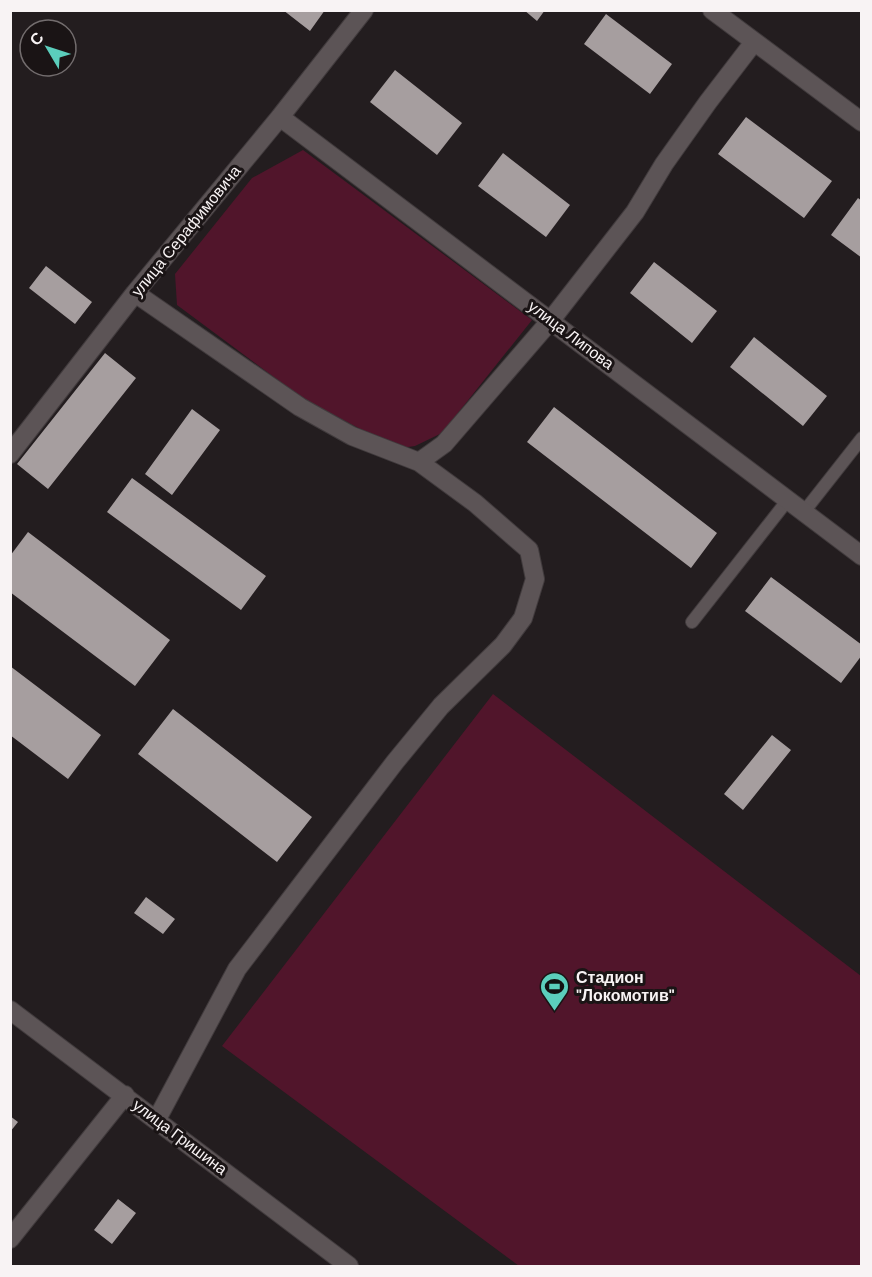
<svg xmlns="http://www.w3.org/2000/svg" width="872" height="1277" font-family="'DM Sans',sans-serif">
  <rect width="100%" height="100%" fill="#231d1f"/>
  <path fill="#51152b" d="M303 150 532 320 442 433 415 446 401 448 366 432 302 398 177 305 175 274 252 178Z
    M493 694 861 976V1266H519L222 1046Z"/>
  <path fill="#a69e9f" d="M283 10H325L310 31Z
    M524 10H545L537 21Z
    M606 14 672 64 650 94 584 44Z
    M395 70 462 123 437 155 370 102Z
    M746 117 832 181 804 218 718 154Z
    M503 153 570 205 546 237 478 186Z
    M858 198 862 201V258L831 235Z
    M654 262 717 311 692 343 630 293Z
    M46 266 92 302 75 324 29 288Z
    M754 337 827 396 803 426 730 367Z
    M105 353 136 378 48 489 17 464Z
    M554 407 717 533 691 568 527 442Z
    M192 409 220 430 172 495 145 474Z
    M132 478 266 576 241 610 107 512Z
    M28 532 170 640 135 686 10 592V556Z
    M771 577 862 645V655L841 683 745 611Z
    M10 666 101 735 68 779 10 735Z
    M173 709 312 817 277 862 138 754Z
    M772 735 791 750 743 810 724 794Z
    M146 897 175 919 163 934 134 913Z
    M10 1116 18 1122 10 1132Z
    M118 1199 136 1213 112 1244 94 1230Z"/>
  <g fill="none" stroke-linecap="round" stroke-linejoin="round">
    <defs>
      <path id="lane" d="M803 513 862 438
        M692 622 787 501"/>
      <path id="street" d="M712 10 862 122
        M280 117 862 556
        M135 293 300 407 352 436 419 462 475 503 529 550 535 579 523 618 503 645 441 706 395 762 237 969 157 1119
        M10 454 135 293 280 117 364 10
        M419 462 444 444 551 320 635 212 664 164 708 102 754 42
        M10 1010 349 1266
        M10 1239 125 1095"/>
    </defs>
    <use href="#lane" stroke="#413b3d" stroke-width="14"/>
    <use href="#street" stroke="#413b3d" stroke-width="20"/>
    <use href="#lane" stroke="#5c5456" stroke-width="12"/>
    <use href="#street" stroke="#5c5456" stroke-width="18"/>
  </g>
  <defs>
    <symbol id="stadium-pin" viewBox="-11 -11 22 30"><path d="M0 17L-7.5 6A9.5 9.5 0 1 1 7.5 6Z" fill="#5bcebc" stroke="#1a1415"/><path d="M0-5a6.5 5 0 1 0 0 10a6.5 5 0 1 0 0-10ZM-3.5-1.8h7v3.6h-7Z" fill="#111"/></symbol>
  </defs>
  <g fill-rule="evenodd">
    <use href="#stadium-pin" x="538" y="970" width="33" height="45"/>
  </g>
  <g text-anchor="middle" dominant-baseline="central" stroke-width="6" stroke-linejoin="round" paint-order="stroke">
    <g font-size="16" fill="#f8f3f4" stroke="#1a1415">
      <text transform="translate(186 231) rotate(-51)">улица Серафимовича</text>
      <text transform="translate(571 335) rotate(37)">улица Липова</text>
      <text transform="translate(180 1137) rotate(37)">улица Гришина</text>
    </g>
    <g font-size="16" font-weight="bold" fill="#f8f3f4" stroke="#1a1415" text-anchor="start">
      <text x="576" y="977">Стадион<tspan x="576" dy="18">"Локомотив"</tspan></text>
    </g>
  </g>
  <rect width="872" height="1277" fill="none" stroke="#f8f3f4" stroke-width="24"/>
  <g transform="translate(48 48) rotate(309)"><circle r="28" fill="#1a1415" stroke="#736d6e" stroke-width="1.5"/>
  <path d="M0-4.5L10 22L0 15L-10 22Z" fill="#5bcebc"/>
  <text y="-9" font-size="16" font-weight="bold" text-anchor="middle" fill="#f8f3f4">С</text>
  </g>
</svg>
